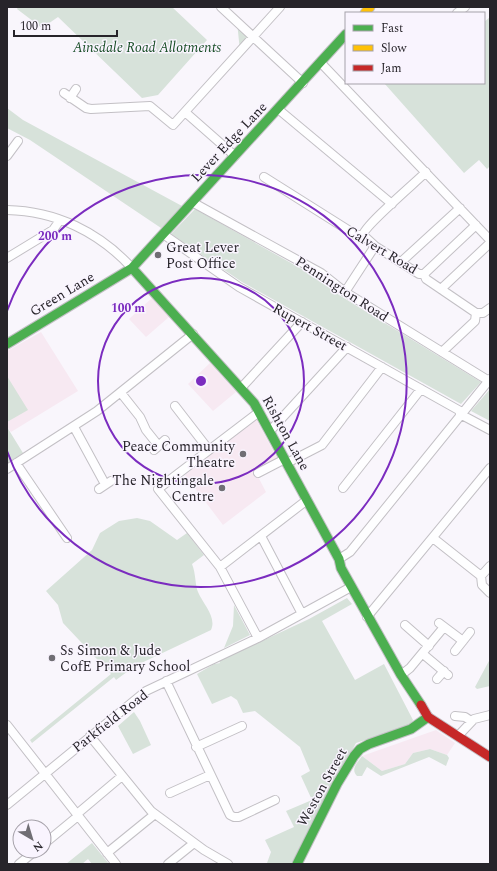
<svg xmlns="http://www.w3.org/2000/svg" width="497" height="871" font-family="Spectral,serif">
  <rect width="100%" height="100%" fill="#f9f6fc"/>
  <path fill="#f7e9f2" d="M152 298 169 317 146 337 129 319Z
    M41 332 78 391 11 432 7 427V351Z
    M210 363 236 392 213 411 188 384Z
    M256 419 277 458 255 471 266 492 223 525 185 475Z
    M436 730 455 743 447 755 430 749 413 753 405 764 382 771 362 756Z"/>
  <path fill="#d7e2da" d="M18 7H172L207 40 158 95 142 98 58 17 42 28 17 9Z
    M490 17V166L487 169 479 160 464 173 384 83H484V22Z
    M237 22 253 37 240 51Z
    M7 108 23 120 182 206 161 228 30 140 7 128Z
    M195 209 323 281 339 295 481 382 461 404 242 282 171 234Z
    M7 376 28 410 7 422Z
    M490 389V421L471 411Z
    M7 427 23 453 7 463Z
    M137 518 150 521 177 540 187 533 204 555 192 564C196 574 195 585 198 592 203 604 217 617 211 630L135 666 116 680 114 677 32 743 30 740 111 674 63 623 58 605 46 591 92 550 100 533 119 521Z
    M347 598 352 604 322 621 355 680 384 664 413 720 409 726 356 743 291 864H268L267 863 271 852 265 840 294 827 286 811 312 800 301 776 310 771 300 747 255 711 243 713 237 700 231 696 212 704 197 674 214 664 220 663 219 661 309 619Z
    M234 605 250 635 224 648 233 626Z
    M490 659V686L477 689 475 687Z
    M134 712 140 721 151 745 133 754 118 726Z
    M430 749 447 755 449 758 446 766 429 757 381 776 367 767 362 776H357C350 769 358 762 362 756L382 771 405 764 413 753Z
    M92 843 109 864H92L88 859 82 864H66Z"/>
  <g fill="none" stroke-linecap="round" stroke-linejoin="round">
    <defs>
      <path id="street" d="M221 7 303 83
        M457 13 465 7
        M321 63 490 240
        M64 93 86 108 91 109 150 106 173 125 280 7
        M70 98 76 89
        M278 109 392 204
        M185 112 235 156
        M7 156 18 141
        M264 177 356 235H363
        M192 202 321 273 345 292 489 381
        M7 210C56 211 99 232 132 268
        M163 234 239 287 462 412
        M363 235C364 226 416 182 426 172
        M363 235 375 246 419 274H424
        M7 258 53 230 60 220
        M401 262 460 208
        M424 274 476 225
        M424 274 426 279 476 313
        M441 289 490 243
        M345 292 375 246
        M476 313H483L490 308
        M442 352 475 321 476 313
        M241 388 302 322
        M121 393 140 417 146 430 158 445
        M175 406 209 450
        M460 414 490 430
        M74 427 105 484
        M270 431 347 347
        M154 450 165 440
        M16 463 67 538
        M287 463 322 445 382 367
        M7 469 97 411 193 334
        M258 473 285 459
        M343 488 421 389
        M99 489 111 481
        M261 536 302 614
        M433 538 481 576 490 566
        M339 559 350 552 490 379
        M220 567 307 500
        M481 576 482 585 490 593
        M367 617 490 468
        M439 623 463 641
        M405 625 429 646
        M258 638 220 567 158 489 259 412
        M455 651 470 632
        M423 654 448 675
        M401 675 410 668 444 627
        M437 679 444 671
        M166 681 230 815 234 817H239L275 800
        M455 716 465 717 471 721
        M7 725 116 864
        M90 736 151 811 204 850 228 864
        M458 736 474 719 490 715
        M196 747 242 726
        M170 793 210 775
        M7 805 146 691 258 638 351 587
        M77 814 122 776
        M44 844 78 816
        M107 853 155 814
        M19 864 35 851
        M168 864 194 843"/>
      <path id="fast" d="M132 268 254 403 339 559 341 568 401 675 421 705
        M7 344 132 268 346 34
        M297 864 337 784 354 756 360 749 369 744 411 729 428 717"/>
      <path id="slow" d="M365 13 370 7"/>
      <path id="jam" d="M421 705 428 717 490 757"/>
    </defs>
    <use href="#street" stroke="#c3c0c5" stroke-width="10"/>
    <use href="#fast" stroke="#c3c0c5" stroke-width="11"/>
    <use href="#slow" stroke="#c3c0c5" stroke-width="11"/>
    <use href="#jam" stroke="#c3c0c5" stroke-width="11"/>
    <use href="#street" stroke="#fefeff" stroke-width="8"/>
    <use href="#fast" stroke="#4caf50" stroke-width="9"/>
    <use href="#slow" stroke="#ffc107" stroke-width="9"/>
    <use href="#jam" stroke="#c62828" stroke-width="9"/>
  </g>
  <g fill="none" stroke="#7b2cbf" stroke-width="2">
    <circle cx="201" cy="381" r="103"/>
    <path d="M7 311A206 206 0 1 1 7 451"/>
  </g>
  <g fill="#706e74" stroke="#f9f4fe" stroke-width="1.5">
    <circle cx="158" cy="255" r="4"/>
    <circle cx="243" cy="454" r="4"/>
    <circle cx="222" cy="488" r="4"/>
    <circle cx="52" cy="658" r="4"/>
  </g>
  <g text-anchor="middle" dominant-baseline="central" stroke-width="3" stroke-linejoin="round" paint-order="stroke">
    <g font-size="14" font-style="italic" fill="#194f27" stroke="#f9f4fe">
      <text x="147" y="47">Ainsdale Road Allotments</text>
    </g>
    <g font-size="14" fill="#27242a" stroke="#f9f4fe">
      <text transform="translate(229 142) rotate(-47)">Lever Edge Lane</text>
      <text transform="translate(382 250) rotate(31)">Calvert Road</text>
      <text transform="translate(342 289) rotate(33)">Pennington Road</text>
      <text transform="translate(62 294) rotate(-31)">Green Lane</text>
      <text transform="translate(310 327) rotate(29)">Rupert Street</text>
      <text transform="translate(286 433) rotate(61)">Rishton Lane</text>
      <text transform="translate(110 721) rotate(-38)">Parkfield Road</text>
      <text transform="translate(322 787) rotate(-61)">Weston Street</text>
    </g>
    <g font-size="14" fill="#27242a" stroke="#f9f4fe" text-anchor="start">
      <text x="166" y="247">Great Lever<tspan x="166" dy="16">Post Office</tspan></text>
      <text x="235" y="446" text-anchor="end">Peace Community<tspan x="235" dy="16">Theatre</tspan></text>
      <text x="214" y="480" text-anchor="end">The Nightingale<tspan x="214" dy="16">Centre</tspan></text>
      <text x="60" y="650">Ss Simon &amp; Jude<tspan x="60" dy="16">CofE Primary School</tspan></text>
    </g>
  </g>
  <circle cx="201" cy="381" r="6" fill="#7b2cbf" stroke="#f9f4fe" stroke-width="2"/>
  <g font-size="12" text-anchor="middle" font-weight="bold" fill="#7b2cbf" stroke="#f9f4fe" stroke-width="3" stroke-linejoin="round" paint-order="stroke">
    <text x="55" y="240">200 m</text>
    <text x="128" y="312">100 m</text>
  </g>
  <rect width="497" height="871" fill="none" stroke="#27242a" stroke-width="16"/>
  <rect x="345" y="12" width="140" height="72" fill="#f9f4fe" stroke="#a5a1a9"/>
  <rect x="353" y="25" width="20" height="6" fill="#4caf50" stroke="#a5a1a9"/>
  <text x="381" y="32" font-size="12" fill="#27242a">Fast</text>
  <rect x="353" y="45" width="20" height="6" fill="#ffc107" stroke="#a5a1a9"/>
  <text x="381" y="52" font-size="12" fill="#27242a">Slow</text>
  <rect x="353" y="65" width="20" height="6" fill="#c62828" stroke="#a5a1a9"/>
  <text x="381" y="72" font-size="12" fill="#27242a">Jam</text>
  <g transform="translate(32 839) rotate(142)"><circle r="19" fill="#f9f4fe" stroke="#a5a1a9"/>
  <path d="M0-3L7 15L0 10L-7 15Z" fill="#706e74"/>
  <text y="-6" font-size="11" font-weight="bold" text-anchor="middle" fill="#27242a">N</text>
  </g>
  <path d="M14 30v6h103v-6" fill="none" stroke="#27242a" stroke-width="2"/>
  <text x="20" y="30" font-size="12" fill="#27242a" stroke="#f9f4fe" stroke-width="3" paint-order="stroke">100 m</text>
</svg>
